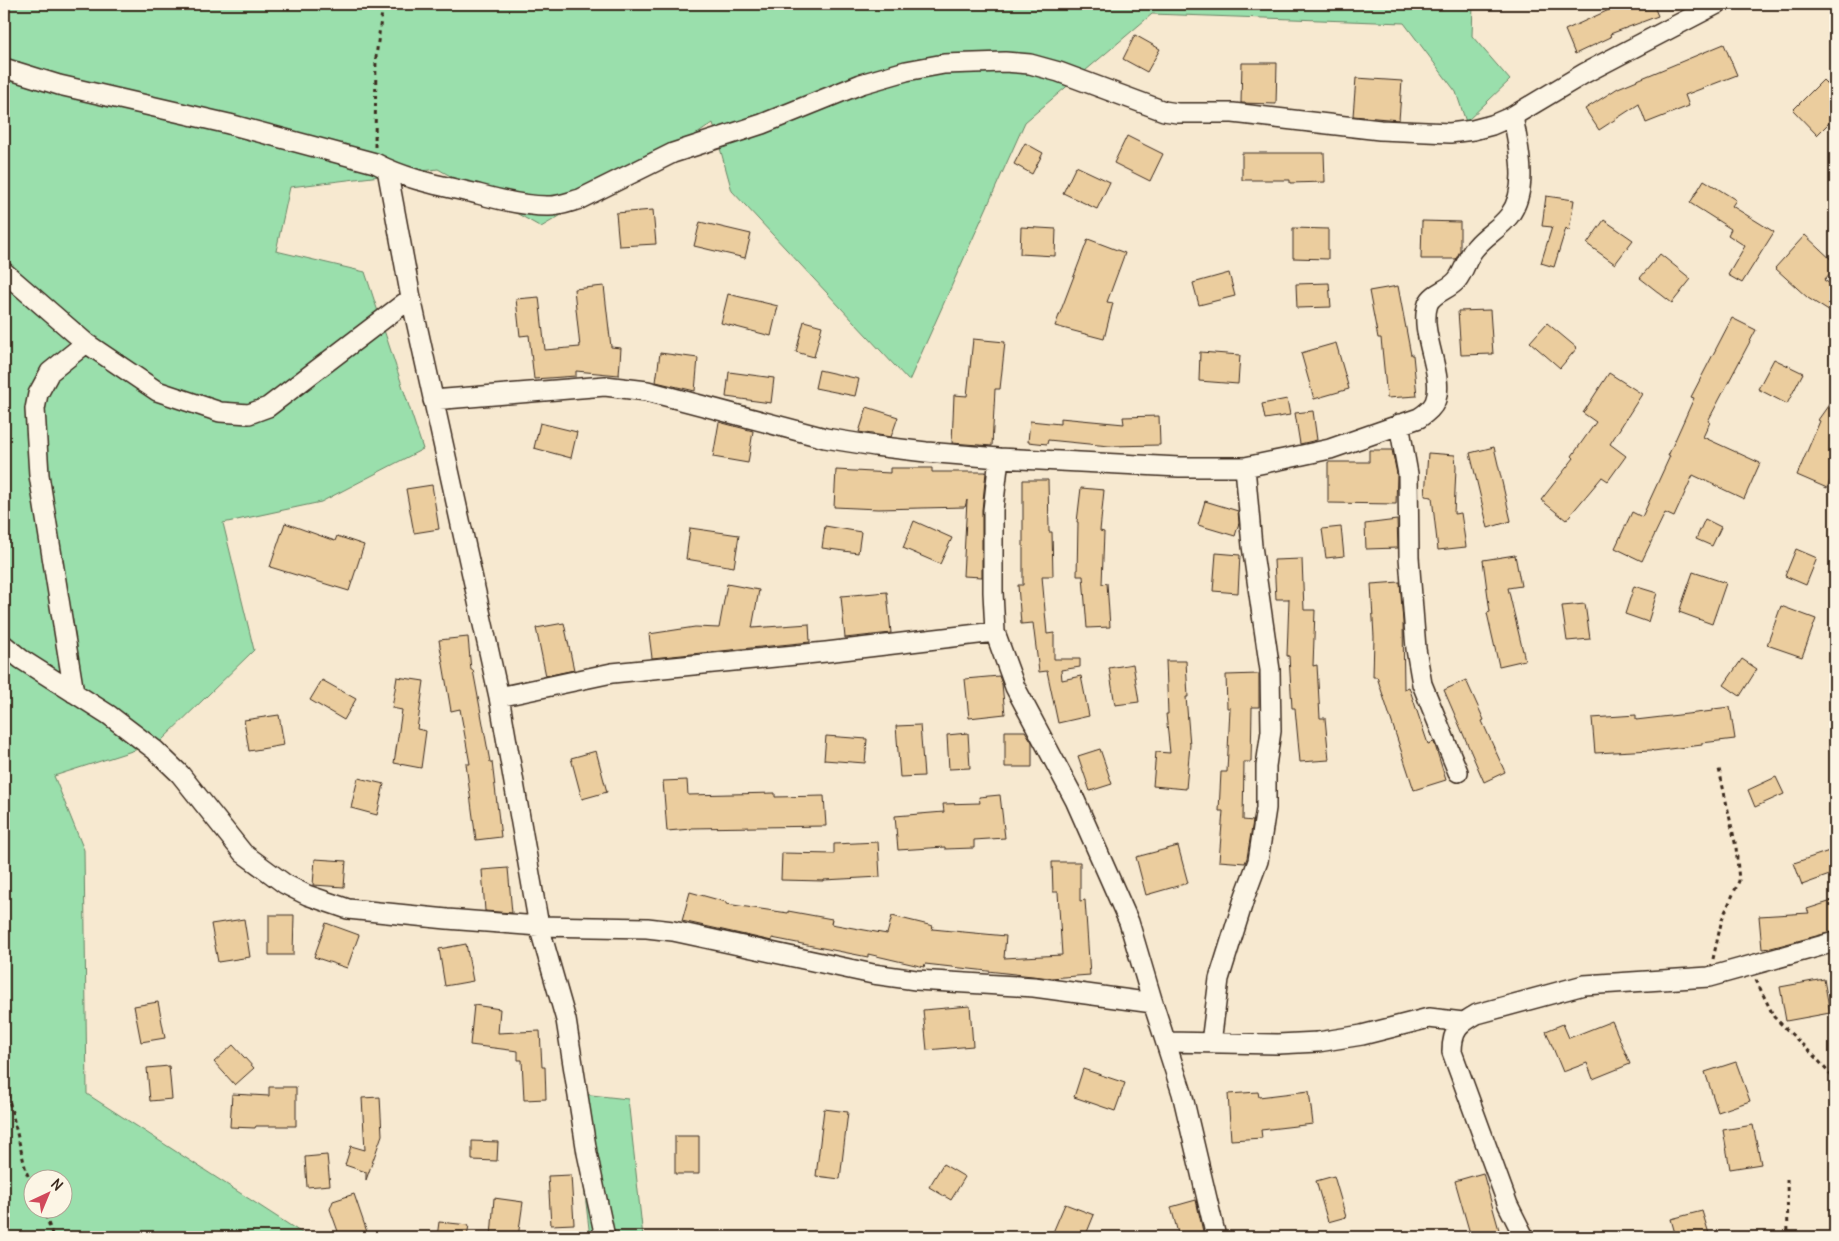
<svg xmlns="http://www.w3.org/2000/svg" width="1839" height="1241" font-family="Delius,sans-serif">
  <rect width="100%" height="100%" fill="#f7e9d0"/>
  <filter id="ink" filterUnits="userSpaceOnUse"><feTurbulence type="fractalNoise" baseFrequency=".02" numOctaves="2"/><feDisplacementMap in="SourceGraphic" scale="10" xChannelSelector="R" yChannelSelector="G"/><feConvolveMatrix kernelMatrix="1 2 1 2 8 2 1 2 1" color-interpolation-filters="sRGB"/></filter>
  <g filter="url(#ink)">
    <path fill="#9adfac" stroke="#6a8465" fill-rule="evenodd" d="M4 4H1473L1472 36 1510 80 1466 122 1456 92 1404 23 1152 14 1025 122 909 381 732 191 713 123 687 141 541 227 438 169 290 187 276 251 365 272 423 449 321 502 223 523 254 650 160 742 54 776 84 850 87 1094 308 1237H4ZM32 1178H62V1208H32Z
      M573 1093 628 1099 643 1237H590Z"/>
    <path fill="#ebcd9e" stroke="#3b2a1e" d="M1608 4H1653L1658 16 1610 34 1611 37 1575 54 1565 30 1611 9Z
      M1135 35 1160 49 1147 72 1123 59Z
      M1724 44 1737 75 1685 95 1689 106 1646 123 1639 104 1599 130 1585 109 1618 88Z
      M1242 63H1277L1276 104 1241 103Z
      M1356 78 1402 81 1399 120 1353 116Z
      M1823 80 1835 92V117L1817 135 1793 110Z
      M1127 136 1163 154 1150 181 1114 163Z
      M1025 143 1043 153 1032 174 1014 164Z
      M1242 153H1324L1325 182 1290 183V180H1242Z
      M1076 166 1110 182 1097 209 1063 193Z
      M1704 180 1736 200 1732 206 1774 232 1742 283 1728 275 1745 246 1728 235 1731 229 1690 203Z
      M1546 196 1574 200 1569 231 1566 228 1554 267 1541 263 1552 227 1542 226Z
      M653 210 656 244 619 246 616 213Z
      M1604 220 1633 240 1615 264 1587 244Z
      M1422 221 1460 222V251L1456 259H1421Z
      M700 222 751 234 745 258 694 246Z
      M1021 227 1056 229 1055 256 1020 254Z
      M1293 228 1328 229V259L1293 258Z
      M1805 235 1835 263V268L1824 280 1835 287V315L1808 298 1775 268Z
      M1088 239 1125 253 1107 302 1113 303 1104 339 1055 326Z
      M1660 254 1691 279 1672 303 1640 278Z
      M1229 273 1235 296 1199 305 1193 283Z
      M1329 283 1331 307 1297 308 1296 284Z
      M604 286 611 347 621 348 619 375 576 371V376L534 379 529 335 520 336 516 299 539 297 545 350 580 347 574 289Z
      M1398 286 1411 355H1413L1417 396 1387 398 1381 338H1378L1369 291Z
      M728 294 778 306 771 336 721 323Z
      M1490 310 1493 354 1461 355 1458 311Z
      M1732 318 1756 330 1708 421 1710 422 1703 437 1760 463 1744 499 1693 475 1674 517 1665 513 1642 561 1615 548 1632 512 1642 517 1670 456H1668L1694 398 1691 397Z
      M804 321 822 326 814 357 796 352Z
      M1547 323 1577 348 1560 368 1530 342Z
      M973 339 1005 342 1000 389H995L992 446 952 443 954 395 967 396Z
      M1336 343 1349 389 1314 399 1301 353Z
      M1200 352 1240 355 1238 384 1199 381Z
      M660 353 698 358 695 391 656 382Z
      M1774 359 1803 373 1787 404 1758 389Z
      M819 370 859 379 855 396 815 388Z
      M729 372 774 378 771 403 726 397Z
      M1609 373 1642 394 1610 444 1626 456 1608 481 1602 477 1566 520 1541 500 1574 458 1572 456 1596 422 1583 413Z
      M1835 396V469L1827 488 1797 475 1820 421 1818 420Z
      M1287 399 1290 415 1265 419 1262 404Z
      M867 407 898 417 891 437 859 432Z
      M1313 411 1317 440 1300 444 1295 413Z
      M1159 416 1160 445 1109 446 1048 440 1047 444 1028 442 1030 421 1060 424V418L1124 424 1123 417Z
      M719 422 753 431 748 463 713 457Z
      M540 423 577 432 571 458 534 448Z
      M1494 447 1511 521 1488 528 1470 453Z
      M1369 450H1392L1397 474 1396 504 1328 503V462H1369Z
      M1428 453 1455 455 1456 467 1454 514 1461 513 1466 547 1438 550 1432 497 1425 496Z
      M890 468H932V472H986L982 510V577L963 576 967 500 965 507 878 509 834 507 836 470 890 473Z
      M1023 480H1048L1049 532H1052L1053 576H1042L1047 634 1054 633V659H1080V667L1061 670 1062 680 1081 676 1089 716 1058 723 1047 671 1039 672 1033 623 1021 624 1018 585H1023Z
      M432 485 439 529 414 533 406 489Z
      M1081 488 1104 490 1100 531 1104 532 1102 584 1107 583 1110 627 1087 628 1083 576H1077L1078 522H1077Z
      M1205 501 1238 511 1239 523 1235 536 1198 525Z
      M1705 519 1721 527 1712 546 1696 539Z
      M1397 520 1398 548 1366 549 1365 524Z
      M914 521 952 538 940 564 903 548Z
      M285 523 335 541 337 536 364 545 349 591 270 567Z
      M825 526 861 532 858 553 822 548Z
      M1341 527 1344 556 1326 558 1322 529Z
      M690 528 739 535 734 567 686 559Z
      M1796 549 1817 558 1806 585 1785 576Z
      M1216 553 1240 555 1238 593 1213 591Z
      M1515 555 1521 586 1508 588 1525 660 1499 666 1487 613 1490 612 1483 560Z
      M1302 559 1304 610H1315L1313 666 1317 665 1320 718H1325L1329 760 1300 762 1295 708H1292L1289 656H1287L1289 599H1276L1274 560Z
      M1693 572 1726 583 1712 624 1679 612Z
      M1400 582 1403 622 1404 689 1409 687 1428 744 1434 742 1446 780 1414 790 1377 677H1373L1374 637 1371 584Z
      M727 584 759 590 752 628 809 624 810 642 652 658 649 634 695 627 719 628Z
      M1634 586 1657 593 1648 622 1625 614Z
      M887 592 891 633 845 638 841 596Z
      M1585 604 1590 639 1567 641 1562 606Z
      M1781 606 1816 619 1802 657 1767 645Z
      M564 623 574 670 546 676 536 628Z
      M468 637 471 670H473L490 762H492L501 837 476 840 466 764H470L460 709 451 711 439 640Z
      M1742 659 1757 669 1740 696 1724 685Z
      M1166 661H1186L1188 697H1186L1190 745 1186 789 1153 786 1156 752 1170 753 1166 714H1168Z
      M1133 664 1139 702 1115 705 1109 668Z
      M1259 674V707H1252L1251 762H1244L1243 820 1253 821 1247 858 1245 863 1219 861 1223 811H1219L1221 772H1227L1230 708H1227L1226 675Z
      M999 676 1002 684 1005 714 969 718 965 679Z
      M397 677 424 681 417 729 426 731 421 768 394 763 402 710 392 708Z
      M322 680 356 699 344 720 310 700Z
      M1466 680 1484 720 1482 721 1505 772 1484 782 1444 690Z
      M1730 707 1735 739 1702 743V745L1653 751 1652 750 1595 753 1592 718 1636 715V720L1713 711V709Z
      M279 715 284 745 249 751 244 720Z
      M920 725 924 776 900 777 896 726Z
      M1005 731H1025L1032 742V767H1005Z
      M968 733 970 768 949 769 947 735Z
      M826 736 867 739 865 763 824 760Z
      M1100 749 1112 784 1090 791 1078 756Z
      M596 751 607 792 582 799 571 758Z
      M1776 777 1784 794 1755 807 1748 790Z
      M358 778 384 784 377 815 351 808Z
      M687 780 688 795 775 793V797L824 796 826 826 691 828V829L667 831 663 781Z
      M1000 795 1005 838 974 840V848L945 849V847L898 850 895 816 944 812 943 804 980 803 979 797Z
      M878 842 880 877 824 880V881L781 880 782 853 834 854V844Z
      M1178 846 1188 883 1146 895 1136 857Z
      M1835 849V873L1802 885 1794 863Z
      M315 859 346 861 344 887 313 885Z
      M1052 862H1080V901L1085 900 1090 975 1050 978 925 964 924 967 868 954V957L772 938V941L682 921 690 892 726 902V904L788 913V911L832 919 831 924 887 934 892 916 933 926 932 929 1006 936 1004 958 1062 955 1058 892H1053Z
      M508 868 512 913 485 911 482 870Z
      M1835 900V931L1771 948 1762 949 1759 916 1809 913 1807 909Z
      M269 915H294L293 955H269Z
      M244 919 250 957 218 962 211 924Z
      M326 923 359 935 347 968 314 957Z
      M466 944 473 981 445 986 439 949Z
      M1824 979 1830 1013 1786 1021 1780 987Z
      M158 1002 165 1038 141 1042 134 1006Z
      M474 1005 500 1009 498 1033 540 1031 542 1067H545L546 1099 524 1100 522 1060H518V1051L470 1045Z
      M970 1006 973 1046 927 1050 923 1010Z
      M1612 1021 1630 1064 1593 1079 1587 1063 1563 1072 1546 1031 1563 1024 1569 1038Z
      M233 1045 254 1068 235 1085 214 1062Z
      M1736 1062 1750 1101 1718 1112 1705 1072Z
      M169 1066 172 1099 150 1101 147 1068Z
      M1083 1069 1125 1083 1115 1111 1074 1097Z
      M269 1087H296V1126H256L255 1128 230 1127 232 1094 269 1096Z
      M1309 1091 1313 1124 1261 1130 1262 1138 1231 1140 1228 1094 1258 1092 1259 1097Z
      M380 1097 382 1135 366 1180V1172L345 1165 351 1146 365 1150 362 1098Z
      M824 1109 848 1112 840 1179 816 1176Z
      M1753 1125 1761 1164 1730 1169 1723 1130Z
      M675 1136H699V1174H675Z
      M472 1141 498 1142 497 1161 472 1160Z
      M327 1155 330 1185 307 1187 305 1157Z
      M943 1164 965 1177 951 1200 929 1187Z
      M1483 1173 1501 1237H1471L1455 1181Z
      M571 1175 574 1224 551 1225 548 1176Z
      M1334 1176 1346 1217 1328 1222 1316 1181Z
      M354 1194 367 1232 350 1237H340L330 1209 333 1201Z
      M494 1198 523 1202 518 1237H491Z
      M1196 1200 1204 1236 1179 1237 1171 1207Z
      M1065 1204 1094 1215 1085 1237H1051Z
      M1702 1211 1710 1237H1676L1671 1219Z
      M439 1222 469 1225 467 1237H437Z"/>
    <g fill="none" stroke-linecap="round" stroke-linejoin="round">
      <defs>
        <path id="street" d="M4 68 59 85 229 124 375 163C407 180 443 186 478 194 500 200 524 206 547 206 558 207 569 202 580 199L673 153 762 124 861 84 906 71 944 64 1005 62 1030 64 1059 72 1164 111 1177 113H1233L1380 130 1450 133 1473 130 1492 125 1513 116 1585 73 1717 4
          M387 169 411 298 499 697 539 926 566 1020 587 1153 605 1237
          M4 272 86 343 157 391 220 412 249 414 268 407 411 298
          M433 400 605 386 647 391 825 438 875 446 926 452 999 458 1179 467H1245L1284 459 1330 449 1419 418C1425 414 1432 409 1435 402 1446 376 1418 333 1428 304 1433 292 1449 290 1457 280 1465 270 1467 256 1476 247 1486 235 1500 228 1509 216 1530 188 1518 147 1513 116
          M1399 424 1408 474 1409 557 1416 649 1422 684 1458 772
          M999 458 993 510V592L995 632 1015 687 1075 800 1129 922 1153 1003 1182 1093 1216 1237
          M4 645 21 659 109 715 155 750 180 774 243 853 285 884 307 895 348 909 447 919 539 926 647 928 673 931 873 974 916 980 1034 987 1153 1003
          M74 693 39 475 35 409 38 394 50 372 86 343
          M499 697 612 673 826 652 995 632
          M1166 1042 1278 1044 1318 1042 1362 1035 1429 1018 1463 1022
          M1211 1043 1219 979 1245 896 1258 861 1266 808V766L1271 731 1270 670 1252 546 1245 467
          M1524 1237 1508 1205 1452 1052C1452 1030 1459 1024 1477 1014L1584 985 1709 977 1835 942"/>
      </defs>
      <use href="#street" stroke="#3b2a1e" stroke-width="22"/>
      <path stroke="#3b2a1e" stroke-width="3" stroke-dasharray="4 4" stroke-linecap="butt" d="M375 147 376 57 383 4
        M1713 959 1722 919 1739 881 1736 847 1719 769
        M1756 980 1774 1017 1817 1059 1835 1080
        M4 1079 26 1171 32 1185
        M1787 1179 1788 1237
        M43 1208 53 1237"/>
      <use href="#street" stroke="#fcf5e5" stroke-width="19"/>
    </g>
  </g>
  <rect width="1839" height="1241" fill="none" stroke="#fcf5e5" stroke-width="20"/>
  <rect x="10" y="10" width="1819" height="1221" fill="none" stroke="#3b2a1e" stroke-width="2" filter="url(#ink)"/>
  <g transform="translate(48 1194) rotate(44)"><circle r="24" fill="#fcf5e5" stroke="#afa495"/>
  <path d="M0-4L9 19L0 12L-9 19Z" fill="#d1495b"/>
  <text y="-8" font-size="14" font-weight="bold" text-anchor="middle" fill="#3b2a1e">N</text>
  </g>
</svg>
